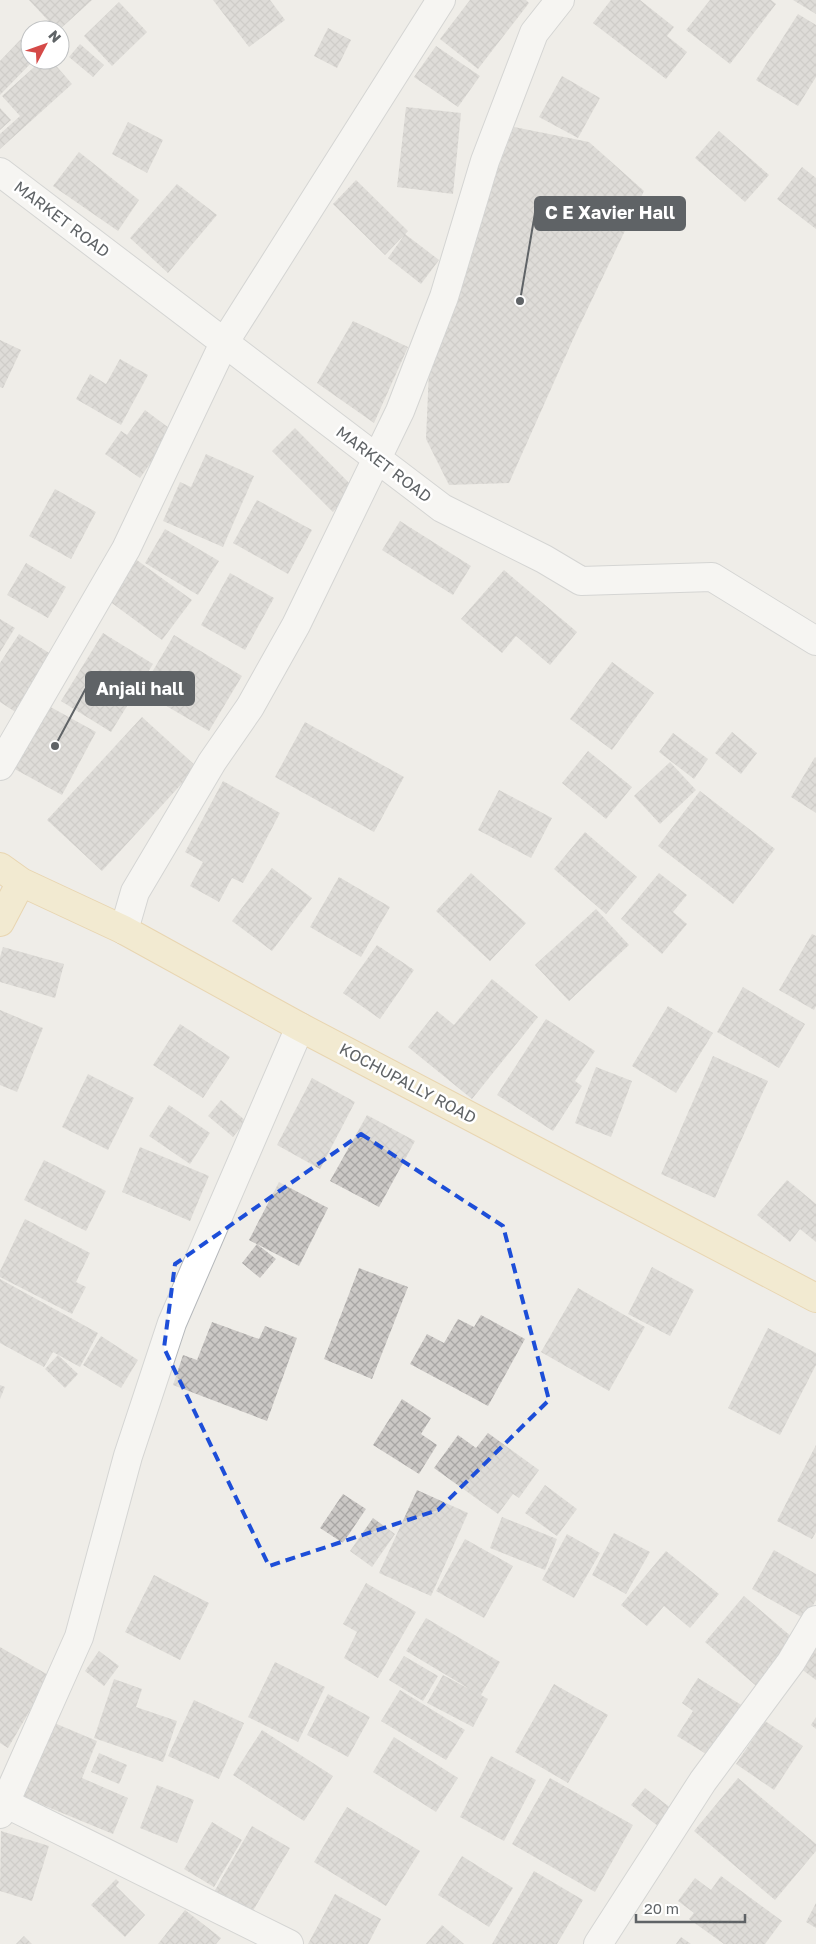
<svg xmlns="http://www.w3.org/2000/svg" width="816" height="1944" font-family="'Golos Text',sans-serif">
  <defs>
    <pattern id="building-cross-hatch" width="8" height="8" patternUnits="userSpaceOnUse" patternTransform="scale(1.25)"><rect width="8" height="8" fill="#cbc8c5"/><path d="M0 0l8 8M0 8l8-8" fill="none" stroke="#a8a6a4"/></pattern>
  </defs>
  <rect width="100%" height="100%" fill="#efede8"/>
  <path fill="url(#building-cross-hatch)" d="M29 0H92L59 30H57Z
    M213 0H270L285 20 249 47Z
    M470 0H526L529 3 478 69 440 39Z
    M611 0H640L674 27 667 36 687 52 666 79 593 23Z
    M710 0H771L776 4 730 64 686 30Z
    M793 0H816V14Z
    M119 2 147 32 112 66 84 36Z
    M798 14 816 25V77L798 106 756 80Z
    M328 28 351 40 337 68 314 56Z
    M23 37 30 43V60H34L0 95V61Z
    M80 44 104 65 93 77 69 57Z
    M436 46 480 76 458 107 414 77Z
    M42 60H51L72 84 0 149V134L20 116 2 96Z
    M562 76 600 98 578 138 539 117Z
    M406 107 461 113 453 194 397 187Z
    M0 108 11 120 0 130Z
    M128 122 163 140 147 173 112 154Z
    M514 127 589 142 644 191 575 335 509 483 449 485 426 439 429 370 459 267Z
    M719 131 769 175 745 202 695 158Z
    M79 152 139 200 118 231 53 186Z
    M802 167 816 178V229L777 199Z
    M356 180 408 231 385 255 333 204Z
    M177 184 217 215 168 273 130 238Z
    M405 234 439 260 421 284 388 258Z
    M353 321 408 347 374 423 317 383Z
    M0 340 21 350 3 388 0 387Z
    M120 359 148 375 121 425 76 399 90 374 106 384Z
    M145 410 173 431 140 478 105 454 121 431 127 435Z
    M295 428 355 489 333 512 272 451Z
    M206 454 254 476 223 547 163 521 180 482 191 487Z
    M55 489 96 512 71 559 29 536Z
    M257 500 312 530 288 574 233 543Z
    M400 521 471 566 453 595 382 550Z
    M165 529 219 561 198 595 145 563Z
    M134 558 192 600 162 640 105 598Z
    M26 563 66 587 48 618 7 595Z
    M504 570 577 632 550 665 516 636 502 653 461 619Z
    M230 573 274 598 245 650 201 625Z
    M0 619 15 628 0 652Z
    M103 633 153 664 111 732 61 701Z
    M19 634 54 656 17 713 0 702V663Z
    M174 635 242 676 209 731 141 691Z
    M612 662 654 693 612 750 570 719Z
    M45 704 96 732 62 795 11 767Z
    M142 717 197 767 102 871 47 820Z
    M305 722 404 777 374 832 275 777Z
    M732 732 757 753 741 774 715 753Z
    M673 733 708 759 694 779 659 752Z
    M588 751 632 787 606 819 562 783Z
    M815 757 816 758V813L791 797Z
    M670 762 696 790 660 824 634 796Z
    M223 781 280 813 243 883 232 878 219 902 190 886 203 862 185 852Z
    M499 790 552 818 531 858 478 830Z
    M700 791 775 849 733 904 658 846Z
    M585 832 637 877 606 914 554 869Z
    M272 868 312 898 272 951 232 921Z
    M471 873 526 923 490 961 436 911Z
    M659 873 687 895 673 912 687 924 662 954 621 919Z
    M339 877 390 907 361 957 310 927Z
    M596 909 629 945 569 1001 535 965Z
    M812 934 816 936V1006L814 1010 779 990Z
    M377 945 414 970 380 1019 343 993Z
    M3 947 64 964 55 998 0 982V957Z
    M492 979 538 1017 472 1099 408 1047 437 1011 454 1025Z
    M743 987 805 1024 779 1068 717 1032Z
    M668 1006 713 1033 676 1093 632 1066Z
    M0 1010 43 1028 17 1092 0 1085Z
    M546 1019 595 1051 575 1081 582 1086 553 1131 497 1095Z
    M180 1024 230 1057 203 1098 153 1065Z
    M713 1056 768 1081 715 1198 661 1174Z
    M596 1067 632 1081 611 1137 575 1123Z
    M88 1074 134 1098 108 1150 62 1127Z
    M312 1078 355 1102 320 1169 277 1145Z
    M221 1100 246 1121 233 1137 208 1116Z
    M169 1105 210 1133 190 1164 149 1136Z
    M367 1115 415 1141 379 1207 330 1181Z
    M140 1147 209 1176 190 1221 122 1192Z
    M44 1160 106 1191 86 1231 24 1200Z
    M787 1180 816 1204V1242L800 1229 790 1242 757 1215Z
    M279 1182 328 1208 299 1266 249 1240Z
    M25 1219 90 1253 76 1282 86 1287 72 1314 0 1277V1271Z
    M257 1244 276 1259 260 1278 242 1263Z
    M652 1267 694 1290 670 1336 628 1314Z
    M359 1268 408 1287 372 1379 324 1359Z
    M0 1279 98 1333 80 1367 53 1352 44 1367 0 1343Z
    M578 1288 645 1327 609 1391 541 1352Z
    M481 1315 525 1339 488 1406 410 1364 427 1334 444 1343 458 1319 474 1327Z
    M212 1322 259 1339 265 1326 297 1338 267 1421 173 1385 183 1355 197 1360Z
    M768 1328 816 1353V1365L780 1435 728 1408Z
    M101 1336 138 1360 121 1388 83 1365Z
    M58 1355 78 1374 65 1388 45 1369Z
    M0 1385 5 1387 0 1399Z
    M402 1399 431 1418 421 1434 437 1445 419 1474 373 1445Z
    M488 1433 539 1470 519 1498 513 1494 498 1514 434 1468 458 1435 476 1448Z
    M816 1445V1532L812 1539 777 1521Z
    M545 1485 577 1509 557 1536 525 1513Z
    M417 1490 468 1513 431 1596 379 1573Z
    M343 1494 366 1509 343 1543 320 1528Z
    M502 1517 557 1539 545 1570 490 1548Z
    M373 1518 395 1534 372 1567 350 1551Z
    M614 1533 650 1552 626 1594 592 1575Z
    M567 1534 600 1553 574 1598 542 1580Z
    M465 1539 513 1566 484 1618 436 1591Z
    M774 1550 816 1574V1600L805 1619 752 1589Z
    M666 1551 719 1594 690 1628 664 1606 647 1626 621 1605Z
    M154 1575 209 1603 180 1660 125 1632Z
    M366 1583 416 1612 378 1678 344 1658 357 1632 343 1624Z
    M744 1596 800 1644 761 1690 705 1642Z
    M426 1618 500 1662 481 1695 488 1699 473 1727 427 1703 443 1675 473 1691 406 1651Z
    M816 1646V1680L800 1668Z
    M0 1647 50 1676 8 1748 0 1743Z
    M99 1651 119 1666 104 1686 85 1671Z
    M404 1656 438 1676 423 1701 389 1680Z
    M275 1662 325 1687 298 1742 248 1717Z
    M698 1678 743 1706 711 1757 677 1736 693 1711 682 1703Z
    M114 1679 142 1689 136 1707 177 1721 163 1762 94 1738Z
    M554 1684 608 1715 568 1783 515 1752Z
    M400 1690 465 1730 446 1760 381 1721Z
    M328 1694 370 1717 348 1757 307 1735Z
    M194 1700 244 1723 219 1779 168 1756Z
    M816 1717V1729L811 1725Z
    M765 1721 803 1746 774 1790 736 1764Z
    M52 1722 97 1741 82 1778 128 1798 113 1834 21 1796Z
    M262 1730 333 1776 304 1821 233 1775Z
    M394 1737 458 1778 436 1812 373 1772Z
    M99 1753 127 1765 119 1784 91 1772Z
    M491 1756 536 1780 504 1841 460 1817Z
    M550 1778 633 1825 595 1892 512 1844Z
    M738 1778 816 1844V1851L775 1900 694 1831Z
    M157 1785 194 1800 177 1843 140 1828Z
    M645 1788 672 1809 658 1826 631 1805Z
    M347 1807 420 1851 386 1906 314 1862Z
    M212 1822 242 1840 214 1887 184 1869Z
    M252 1826 290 1848 251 1914 214 1892Z
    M1 1831 49 1846 32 1901 0 1891Z
    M462 1856 513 1888 489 1927 438 1895Z
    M534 1871 583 1900 557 1944H492Z
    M721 1876 782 1921 765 1944H724L689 1919 694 1913 678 1901 695 1878 711 1890Z
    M116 1879 119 1882 116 1886 145 1915 125 1937 91 1905Z
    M335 1894 381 1919 368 1944H308Z
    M816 1903V1928L806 1922Z
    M185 1910 221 1938 216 1944H158Z
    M442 1925 464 1944H426Z
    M24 1936 32 1944H16Z
    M681 1937 691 1944H676Z"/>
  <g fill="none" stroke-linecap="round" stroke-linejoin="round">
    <defs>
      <path id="minor" d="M0 172 442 508 544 559 581 581 712 577 816 641
        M0 766 126 549 224 343 441 0
        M124 930 135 892 212 762 250 707 296 625 400 411 444 297 485 161 534 33 560 0
        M5 1803 289 1944
        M0 1814 79 1637 128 1456 172 1323 300 1027
        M598 1944 703 1781 791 1662 816 1620"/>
      <path id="major" d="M0 867 21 882 124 930 300 1027 816 1298
        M0 922 21 882"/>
    </defs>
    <use href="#minor" stroke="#b5b8bb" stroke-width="30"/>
    <use href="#major" stroke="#e1b96f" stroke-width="30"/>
    <use href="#minor" stroke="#fff" stroke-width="28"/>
    <use href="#major" stroke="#f6e7b7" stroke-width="28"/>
  </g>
  <path d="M0 0H816V1944H0ZM361 1134 503 1226 549 1400 438 1510 269 1566 164 1348 175 1264Z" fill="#efede8" fill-opacity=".55" fill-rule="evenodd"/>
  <path fill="none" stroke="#1d4ed8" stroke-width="4" stroke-dasharray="10 6" stroke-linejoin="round" d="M361 1134 503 1226 549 1400 438 1510 269 1566 164 1348 175 1264Z"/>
  <g text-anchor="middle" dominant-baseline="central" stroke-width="5" stroke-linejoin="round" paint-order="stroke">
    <g font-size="16" fill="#5f6366" stroke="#fff">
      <text transform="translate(62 219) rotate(37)">MARKET ROAD</text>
      <text transform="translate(384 464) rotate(37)">MARKET ROAD</text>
      <text transform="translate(408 1083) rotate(28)">KOCHUPALLY ROAD</text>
    </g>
  </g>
  <path fill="none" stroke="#5f6366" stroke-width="2" d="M520 301L535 213M55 746L86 688"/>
  <g fill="#5f6366" stroke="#fff" stroke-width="2">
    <circle cx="520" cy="301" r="5"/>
    <circle cx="55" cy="746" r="5"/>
  </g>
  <g fill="#5f6366" stroke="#5f6366" stroke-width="2">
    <rect x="535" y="197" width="150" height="33" rx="5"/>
    <rect x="86" y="672" width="108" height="33" rx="5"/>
  </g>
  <g font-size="18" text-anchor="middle" font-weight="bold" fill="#fff">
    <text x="610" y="219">C E Xavier Hall</text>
    <text x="140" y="695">Anjali hall</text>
  </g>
  <g transform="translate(45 45) rotate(49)"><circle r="24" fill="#ffffff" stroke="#bfc1c2"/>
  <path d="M0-4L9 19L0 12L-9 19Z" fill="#d54a48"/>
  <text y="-8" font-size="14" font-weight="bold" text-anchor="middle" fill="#5f6366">N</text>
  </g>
  <path d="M636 1914v8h109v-8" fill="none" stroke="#5f6366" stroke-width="2.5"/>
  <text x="644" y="1914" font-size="15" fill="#5f6366" stroke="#ffffff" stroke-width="4" paint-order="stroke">20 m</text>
</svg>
